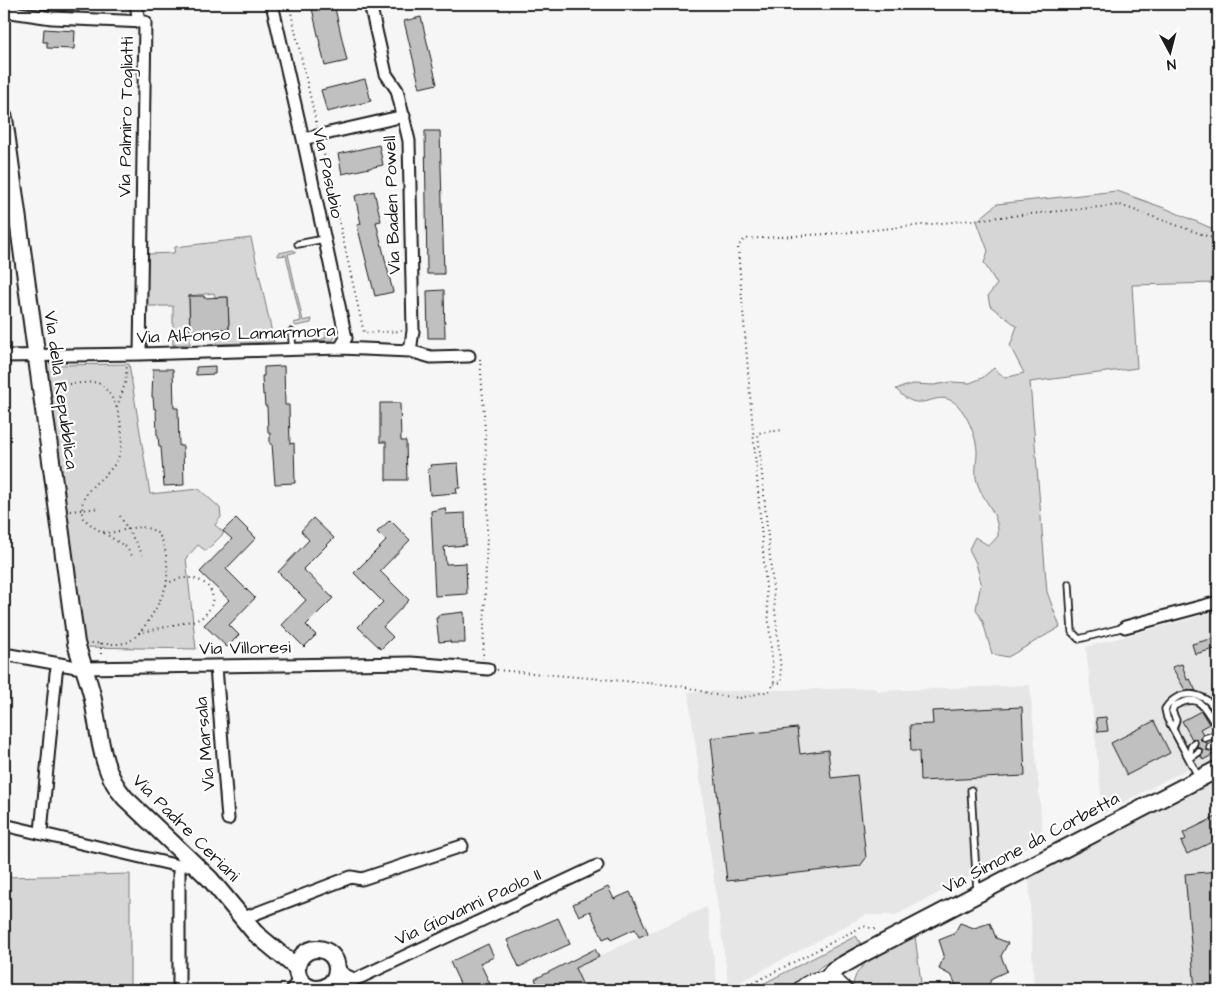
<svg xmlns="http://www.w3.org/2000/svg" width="1222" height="994" font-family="'Architects Daughter',sans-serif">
  <rect width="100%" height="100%" fill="#f6f6f6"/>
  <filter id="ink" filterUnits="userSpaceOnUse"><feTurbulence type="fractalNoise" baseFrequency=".02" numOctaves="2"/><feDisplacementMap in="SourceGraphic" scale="10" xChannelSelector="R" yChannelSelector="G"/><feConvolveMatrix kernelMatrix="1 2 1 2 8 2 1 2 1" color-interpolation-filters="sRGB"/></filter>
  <g filter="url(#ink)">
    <path fill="#e6e6e6" d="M1218 611V758L1191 772 1189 768 1103 813 1086 647Z
      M1030 685 1043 839 896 915H866L729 988 688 692 873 688 879 691Z
      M1218 777V990H1034L1029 877Z
      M707 907 718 990H531L639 937Z"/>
    <path fill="#d6d6d6" stroke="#797979" d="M1117 191 1167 209 1218 231V302L1217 283 1132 285 1137 368 1030 382 1047 592 1060 627 1008 657 992 654 983 622 976 609 981 583 976 563 969 549 975 537 989 546 998 536C998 531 998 525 996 520 992 507 981 496 977 482 974 473 977 462 977 452 977 437 965 408 952 401 933 390 920 417 896 389L913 384 934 385 951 382 970 383 982 378 994 368 1005 378 1024 373 1010 346 1017 326 990 306 988 296 997 284 984 263 988 251 977 221 997 204Z
      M251 238 274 342 216 344V329H229L228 297H215L214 293 189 296 190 344 173 345V306H147V254L174 253 175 247Z
      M293 250 296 252 288 254 303 321 312 319 311 323 296 326 293 323 301 321 286 255 278 256V255L279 253Z
      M335 328V336L333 340 313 341 326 338 325 330Z
      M48 362 52 365 129 364 150 494 199 489 220 508 221 517 215 525 224 533 206 551 198 545 186 558 196 649 85 647 44 369V363Z
      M130 874V984L4 988V877Z
      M856 936 861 944 820 967 797 990H751Z
      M915 936 922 990H853C851 960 893 947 915 936Z"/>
    <path fill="#c0c0c0" stroke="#1c1c1c" d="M45 4H77L79 12 44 9Z
      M311 4H334L347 61 325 66Z
      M421 17 437 84 420 88 404 21Z
      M44 29 75 31 74 49 47 48V42H43Z
      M365 79 371 101 327 112 321 90Z
      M425 131H440L444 274H427Z
      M379 145 383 165 342 174 338 154Z
      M374 191 381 221 376 222 393 292 375 296 357 225 361 224 355 196Z
      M444 290 445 338H428L427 291Z
      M189 296H204V298L228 297 229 329H216V332L190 333Z
      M215 366V374L196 375V367Z
      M284 366 285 405H289L290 444 294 443 295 483 275 484 272 444H270V433H268L267 406H265L264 394 263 395 262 376H264V367Z
      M153 369H173L174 408H178L179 446H183L184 485 164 486 161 447H159L158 435H157L156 409H154L153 397H152Z
      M380 403H400L401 441H406L407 480H386V442H380Z
      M458 463 460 488H456L457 493 430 495 428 469 431 468 430 465Z
      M445 508 446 514 465 513 466 545 444 547 446 564 466 563 467 594 435 596 431 511Z
      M236 518 256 538 226 569 255 598 229 625 239 635 227 647 204 625 229 600 200 572 232 539 223 531Z
      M313 518 334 538 303 569 333 598 306 625 316 635 304 647 282 625 306 600 278 572 309 540 301 531Z
      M390 520 410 540 380 571 409 600 383 627 393 637 381 649 358 627 383 602 354 573 386 541 377 532Z
      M464 612 465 643H451L450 641 439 642 436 618H438V615Z
      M1218 637V648L1195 654 1192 644Z
      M1182 664 1187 680 1190 679 1196 691 1185 690 1172 667Z
      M1022 707 1025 776 920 781 919 751H911L910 725 933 724 932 711Z
      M1201 711 1209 724 1200 729 1203 734 1200 739 1204 742H1207L1206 750 1212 751 1214 754 1203 760 1201 756 1203 754V750L1201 748H1197L1198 741 1195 738 1192 739 1182 721Z
      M1106 717 1108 731 1098 732 1096 718Z
      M1154 721 1170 753 1127 775 1111 743Z
      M797 728 800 754 828 750 831 778 857 775 866 858 860 866 727 881 711 738Z
      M1218 816V839L1187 854 1181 842 1186 839 1183 833Z
      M1218 871V990H1195L1185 874Z
      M608 887 614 899 630 892 648 933 639 937 635 929 611 940 610 936 603 939 590 911 579 916 573 904Z
      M558 918 570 944 519 967 507 940Z
      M960 923 974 928 990 923 996 938 1008 943 1001 956 1007 971 992 978 986 990 973 985 958 990 952 976 939 969 944 955 939 940 954 934Z
      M488 944 494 957 480 963 493 990H463L450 962Z
      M595 949 599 957 575 968 585 990H540L535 979Z"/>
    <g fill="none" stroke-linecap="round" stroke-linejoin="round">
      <defs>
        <path id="lane" d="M298 244 324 239
          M291 332 293 349
          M1069 584 1072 632 1079 639 1125 627
          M1173 729 1176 720 1172 711 1174 706C1203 691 1203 709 1218 728
          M1205 738 1218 734
          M1210 747 1218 743
          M1199 752 1189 759 1199 778
          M1189 757 1191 747 1194 743
          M1189 759 1167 718 1165 709C1179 687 1207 691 1218 714
          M971 790 977 891"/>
        <path id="street" d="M136 4 139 22
          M272 4 303 139 346 338 340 348
          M370 4 386 74 397 90 409 141 413 331 410 351
          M4 11 52 18 145 22 140 354
          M303 139 404 116
          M4 356 140 354 340 348 410 351 431 357 469 356
          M1125 627 1218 602
          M4 654 82 668 411 663 488 669
          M216 667 228 819
          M4 825 179 866 187 865 193 862
          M41 832 56 673 58 665
          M179 866V990
          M244 918 351 877 362 879 371 876 462 846
          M337 968 345 975 354 979
          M332 982 345 983 363 976 597 866
          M291 990 300 979
          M303 990 312 988"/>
        <path id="secondary" d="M4 118 76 643C81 661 88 678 92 695 100 731 99 769 125 798L210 879 255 933 297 968
          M297 969a20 20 0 1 1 40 0a20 20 0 1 1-40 0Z
          M826 980 834 970 862 954 1218 769"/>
        <path id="primary" d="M802 990C814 978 831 977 843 990"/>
      </defs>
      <use href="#lane" stroke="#1c1c1c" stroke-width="9"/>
      <use href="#street" stroke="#1c1c1c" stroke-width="15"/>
      <use href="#secondary" stroke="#1c1c1c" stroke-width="20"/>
      <use href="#primary" stroke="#1c1c1c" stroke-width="21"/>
      <path stroke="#1c1c1c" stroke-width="2" stroke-dasharray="1 4" stroke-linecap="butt" d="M289 4 317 126
        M322 145 364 333 402 331
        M480 359 484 412 488 502 483 659
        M54 385 97 382C119 394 129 440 116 462 104 482 76 489 83 518 88 522 95 529 101 531 117 538 138 518 157 533 167 541 169 573 166 585 162 600 143 635 128 642 117 646 101 643 89 643
        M117 407 125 384 127 365
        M70 511 100 508
        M120 516 143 555
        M104 533 126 547 133 557
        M139 633 200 619C232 594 196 565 167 584
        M101 643V656
        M497 670 682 686 716 695 740 698 769 691 774 684 739 262 738 246 745 239 842 233 1120 205 1218 240
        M774 684 782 682 758 433 783 430
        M740 990 863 926 878 930"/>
      <use href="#lane" stroke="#fff" stroke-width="5.5"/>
      <use href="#street" stroke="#fff" stroke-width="11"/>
      <use href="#secondary" stroke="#fff" stroke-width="16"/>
      <use href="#primary" stroke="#fff" stroke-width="18"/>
    </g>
  </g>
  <g text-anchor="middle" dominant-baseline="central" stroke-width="4.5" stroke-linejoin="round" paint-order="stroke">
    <g font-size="18" fill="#1c1c1c" stroke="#fff">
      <text transform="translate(126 117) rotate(-89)">Via Palmiro Togliatti</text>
      <text transform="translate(328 173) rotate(78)">Via Pasubio</text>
      <text transform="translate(392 205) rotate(-92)">Via Baden Powell</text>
      <text transform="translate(236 334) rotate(-2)">Via Alfonso Lamarmora</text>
      <text transform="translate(61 390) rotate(82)">Via della Repubblica</text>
      <text transform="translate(245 648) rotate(-1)">Via Villoresi</text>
      <text transform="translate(205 744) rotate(-95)">Via Marsala</text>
      <text transform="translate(186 828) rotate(45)">Via Padre Ceriani</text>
      <text transform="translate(1031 843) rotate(-28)">Via Simone da Corbetta</text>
      <text transform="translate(468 907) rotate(-25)">Via Giovanni Paolo II</text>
    </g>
  </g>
  <rect width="1222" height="994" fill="none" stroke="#fff" stroke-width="20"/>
  <rect x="10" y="10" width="1202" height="974" fill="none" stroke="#1c1c1c" stroke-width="2" filter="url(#ink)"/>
  <g transform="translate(1170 52) rotate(173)" stroke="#ffffff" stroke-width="4" paint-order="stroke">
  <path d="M0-4L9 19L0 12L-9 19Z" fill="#1c1c1c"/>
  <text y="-8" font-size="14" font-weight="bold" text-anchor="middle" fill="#1c1c1c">N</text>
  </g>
</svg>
